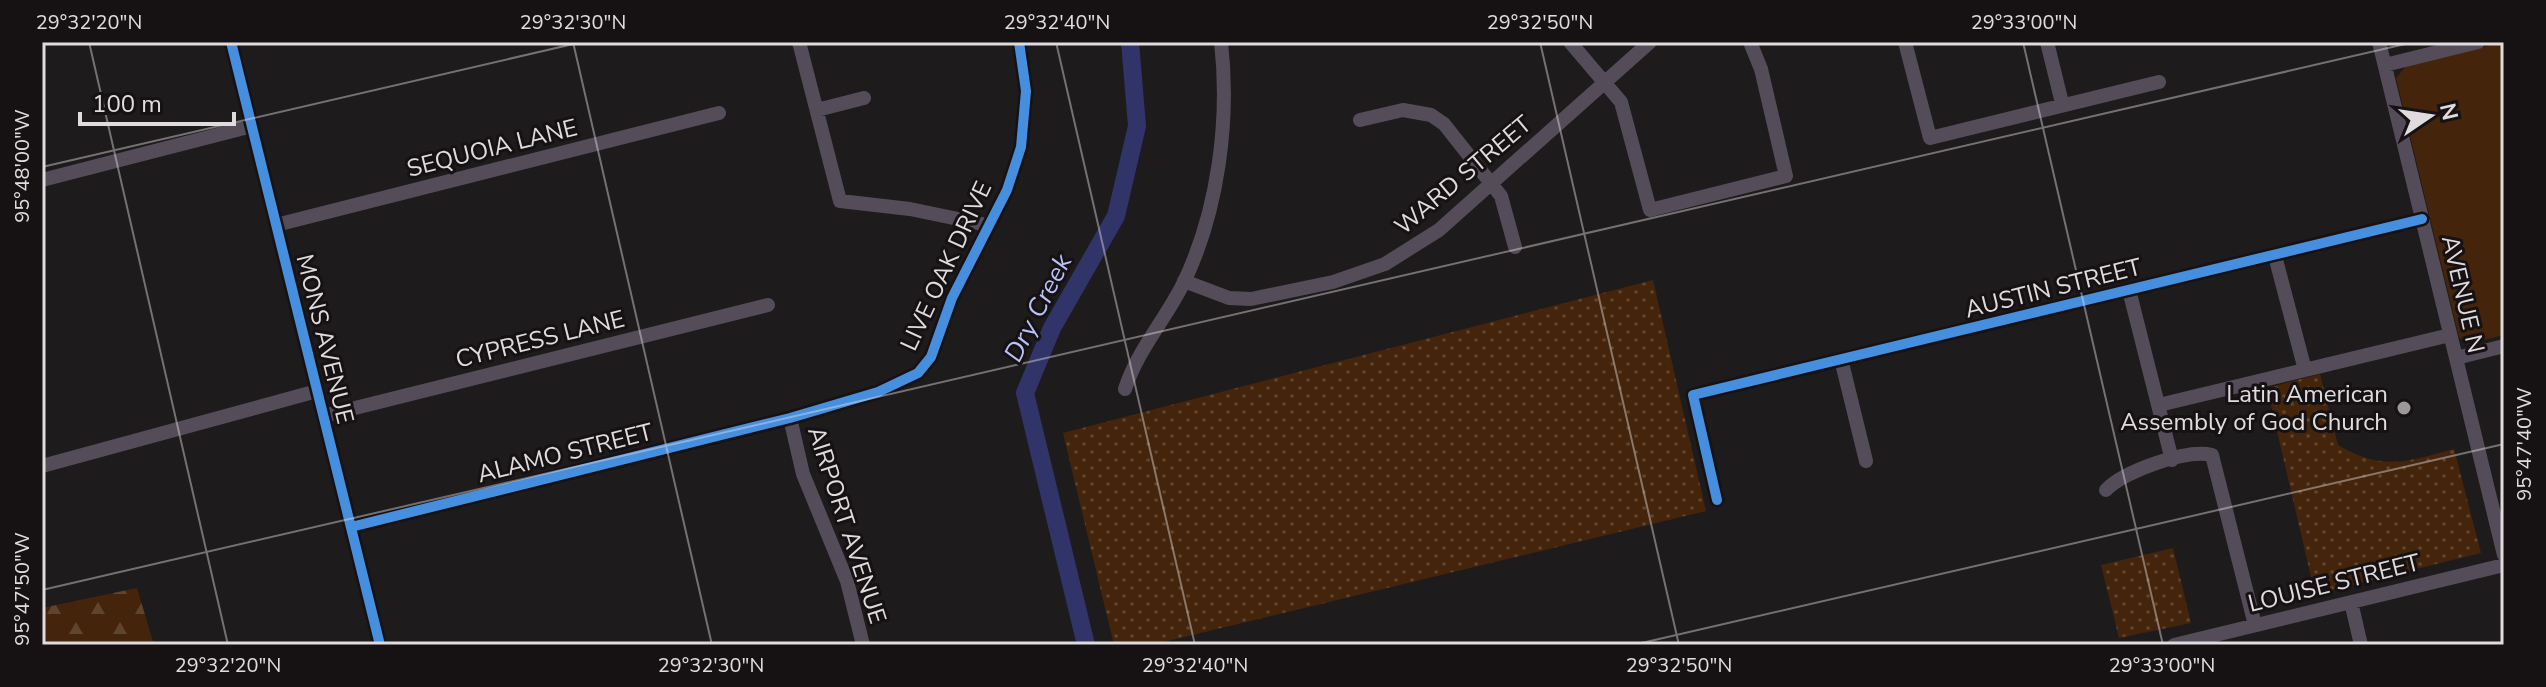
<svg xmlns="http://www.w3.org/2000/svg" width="2546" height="687" font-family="'Nunito Sans',sans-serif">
  <defs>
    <pattern id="grass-dots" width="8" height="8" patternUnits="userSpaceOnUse" patternTransform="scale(2)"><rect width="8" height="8" fill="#44250b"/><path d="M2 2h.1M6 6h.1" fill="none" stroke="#5f442e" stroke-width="1.8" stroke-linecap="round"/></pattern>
    <pattern id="forest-firs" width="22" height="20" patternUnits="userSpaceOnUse" patternTransform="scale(2)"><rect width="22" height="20" fill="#44250b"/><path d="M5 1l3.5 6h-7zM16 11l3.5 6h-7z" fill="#5f442e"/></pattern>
  </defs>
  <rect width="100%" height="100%" fill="#1e1b1c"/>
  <path fill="url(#grass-dots)" d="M1653 280 1706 511 1151 645H1114L1063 433Z
    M2320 374 2338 445C2383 472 2408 461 2454 449L2481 553 2315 594 2267 388Z
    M2173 548 2191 623 2119 638 2101 565Z"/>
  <path fill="url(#forest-firs)" d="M137 588 154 645H42V608Z"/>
  <path fill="#44250b" d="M2504 42V335L2467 344 2459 337 2396 78 2407 65Z"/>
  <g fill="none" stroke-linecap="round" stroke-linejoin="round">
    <path stroke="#303469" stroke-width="18" d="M1086 645 1025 393 1052 328 1116 216 1137 126 1130 42"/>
    <path stroke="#544d59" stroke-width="14" d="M231 42 380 645
      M799 42 840 201 910 209 987 225
      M1570 42 1621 102 1650 210 1786 176 1761 69 1750 42
      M1905 42 1930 138 2159 82
      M2047 42 2062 103
      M2379 42 2504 555
      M2385 65 2478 42
      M817 110 864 98
      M1360 120 1403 110 1431 115 1444 124 1501 196 1515 247
      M42 180 252 126
      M276 225 719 113
      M2275 256 2305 370
      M1184 281 1229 298 1251 299 1333 282 1385 264 1439 230 1650 42
      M2129 290 2172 460
      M2456 358 2504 346
      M1841 359 1866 461
      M1125 389C1138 349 1166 319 1184 282 1218 211 1230 120 1221 42
      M2159 405 2450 335
      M323 416 768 305
      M790 418 803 474 847 581 863 645
      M42 466 317 391
      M2106 490C2124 471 2186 449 2212 455L2255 625
      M1717 500 1693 395 2422 219
      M351 527 790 418 878 392 918 373 931 357 952 298 1007 190 1021 147 1026 91 1019 42
      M2351 602 2361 645
      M2174 645 2504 565"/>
    <defs>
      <path id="cycleway" d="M231 42 380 645
        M1717 500 1693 395 2422 219
        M351 527 790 418 878 392 918 373 931 357 952 298 1007 190 1021 147 1026 91 1019 42"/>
    </defs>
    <use href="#cycleway" stroke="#161113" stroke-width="15"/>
    <use href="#cycleway" stroke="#468fdf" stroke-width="10"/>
  </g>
  <path fill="none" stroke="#e0dcde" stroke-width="2" stroke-opacity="0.45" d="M89 42 228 645M573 42 712 645M1056 42 1195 645M1540 42 1679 645M2023 42 2163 645M42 167 582 42M42 590 2414 42M1633 645 2504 444"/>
  <circle fill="#9c989a" stroke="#161113" stroke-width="3" cx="2404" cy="408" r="8"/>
  <g text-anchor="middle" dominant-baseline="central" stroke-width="6" stroke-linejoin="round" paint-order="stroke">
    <g font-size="24" fill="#e0dcde" stroke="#161113">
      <text transform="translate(492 148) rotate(-14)">SEQUOIA LANE</text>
      <text transform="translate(1463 175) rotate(-40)">WARD STREET</text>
      <text transform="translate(946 266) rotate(-65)">LIVE OAK DRIVE</text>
      <text transform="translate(2053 288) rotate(-14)">AUSTIN STREET</text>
      <text transform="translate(2463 294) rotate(77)">AVENUE N</text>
      <text transform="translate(325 339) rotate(76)">MONS AVENUE</text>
      <text transform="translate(540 339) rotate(-14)">CYPRESS LANE</text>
      <text transform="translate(565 453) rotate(-14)">ALAMO STREET</text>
      <text transform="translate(847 525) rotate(72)">AIRPORT AVENUE</text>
      <text transform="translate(2334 583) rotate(-14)">LOUISE STREET</text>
    </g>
    <g font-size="24" fill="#e0dcde" stroke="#161113" text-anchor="end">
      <text x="2388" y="394">Latin American<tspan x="2388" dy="28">Assembly of God Church</tspan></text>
    </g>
    <g font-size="26" font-style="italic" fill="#b8c2f8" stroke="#161113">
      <text transform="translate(1038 308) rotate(-63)">Dry Creek</text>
    </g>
  </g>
  <rect width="2546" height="687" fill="none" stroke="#161113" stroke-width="88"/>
  <g transform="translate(2430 116) rotate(77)" stroke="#161113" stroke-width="6" paint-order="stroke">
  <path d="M0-6L14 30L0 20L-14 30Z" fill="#e0dcde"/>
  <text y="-12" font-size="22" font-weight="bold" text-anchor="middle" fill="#e0dcde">N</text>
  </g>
  <path d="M80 112v12h154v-12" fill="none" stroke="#e0dcde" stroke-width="4"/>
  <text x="92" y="112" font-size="24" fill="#e0dcde" stroke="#161113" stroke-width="6" paint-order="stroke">100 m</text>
  <rect x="44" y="44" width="2458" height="599" fill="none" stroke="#e0dcde" stroke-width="3"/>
  <g font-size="20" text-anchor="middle" fill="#e0dcde">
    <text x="89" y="29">29°32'20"N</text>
    <text x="573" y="29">29°32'30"N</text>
    <text x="1057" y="29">29°32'40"N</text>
    <text x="1540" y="29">29°32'50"N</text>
    <text x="2024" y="29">29°33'00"N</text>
    <text transform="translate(22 166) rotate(-90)" y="7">95°48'00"W</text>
    <text transform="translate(2524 444) rotate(-90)" y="7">95°47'40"W</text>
    <text transform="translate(22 589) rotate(-90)" y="7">95°47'50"W</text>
    <text x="228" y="672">29°32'20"N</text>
    <text x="711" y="672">29°32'30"N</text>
    <text x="1195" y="672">29°32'40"N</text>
    <text x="1679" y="672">29°32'50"N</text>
    <text x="2162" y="672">29°33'00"N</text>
  </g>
</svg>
